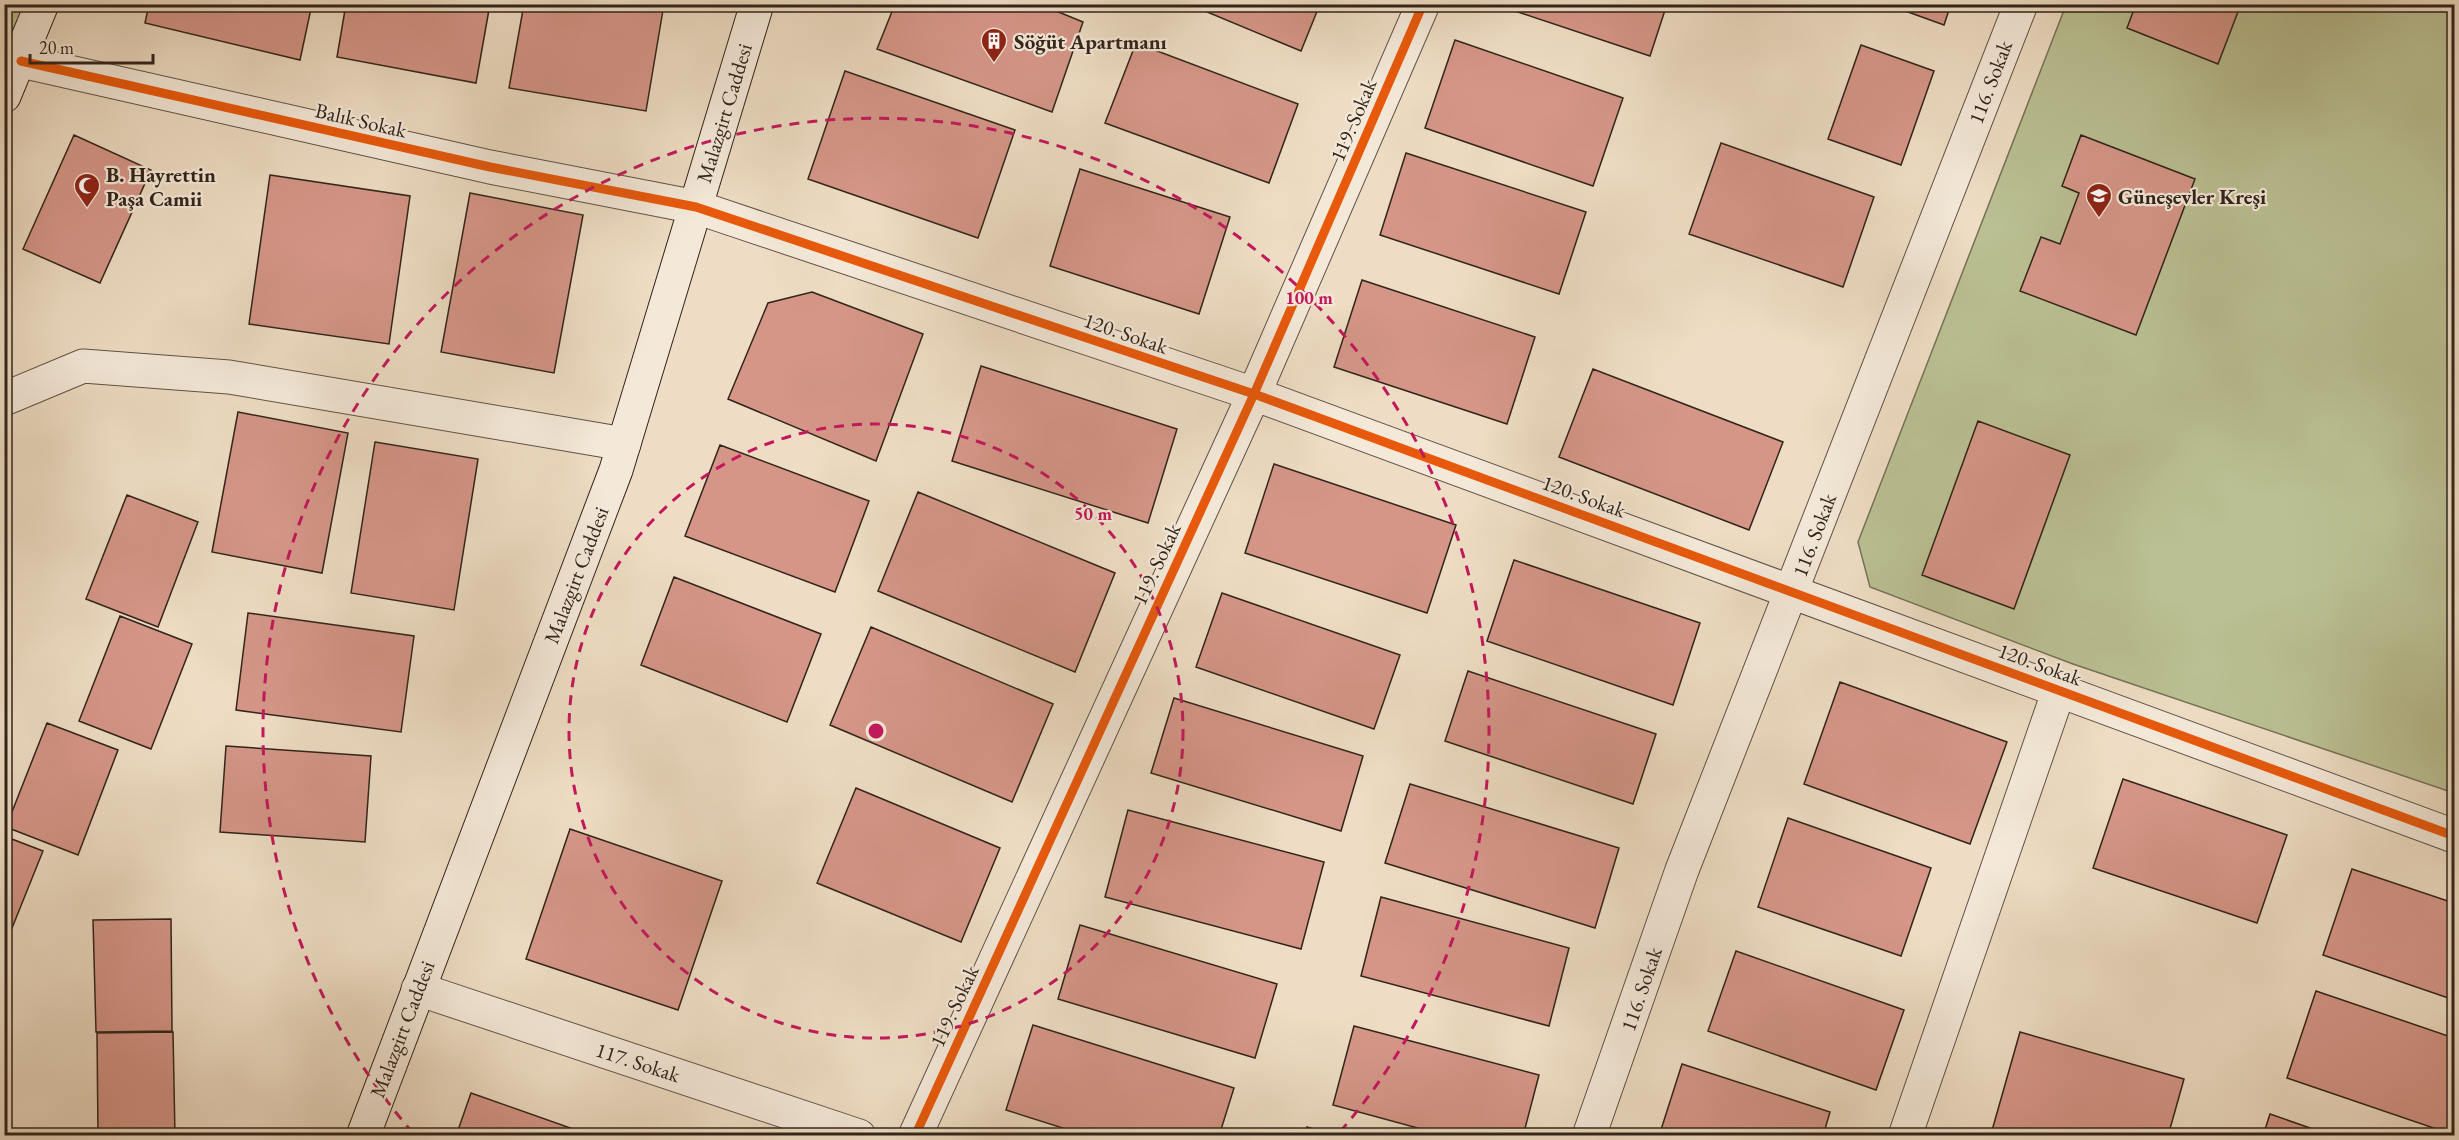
<svg xmlns="http://www.w3.org/2000/svg" width="2459" height="1140" font-family="'EB Garamond',serif">
  <rect width="100%" height="100%" fill="#eeddc4"/>
  <filter id="stains"><feTurbulence type="fractalNoise" baseFrequency=".00333" numOctaves="4"/><feColorMatrix values="0 0 0 0 .2 0 0 0 0 .09 0 0 0 0 .02 0 0 0 .5 -.17"/></filter>
  <radialGradient id="worn" r=".72"><stop offset=".6" stop-color="#630" stop-opacity="0"/><stop offset="1" stop-color="#630" stop-opacity=".3"/></radialGradient>
  <path fill="#bac093" stroke="#767257" stroke-width="1.5" d="M5 5H42L5 96Z
    M2066 5H2454V793L2073 664 1870 587 1858 542Z"/>
  <path fill="#d59688" stroke="#31241b" stroke-width="1.5" d="M149 4H312L300 60 145 23Z
    M346 4H490L476 83 337 57Z
    M524 4H664L646 111 509 88Z
    M895 4H1039L1083 22 1052 112 877 49Z
    M1188 4H1320L1301 51Z
    M1494 4H1667L1650 56Z
    M1886 4H1951L1944 25Z
    M2136 4H2241L2218 64 2127 28Z
    M1455 40 1623 98 1593 186 1425 128Z
    M1136 43 1298 104 1269 183 1105 123Z
    M1861 45 1934 71 1901 165 1828 139Z
    M845 71 1015 130 978 238 808 179Z
    M74 135 151 170 100 283 23 249Z
    M2081 135 2195 179 2136 335 2020 291 2041 237 2060 244 2079 193 2062 186Z
    M1721 143 1874 197 1843 287 1689 234Z
    M1406 153 1586 212 1559 294 1380 235Z
    M1080 169 1230 217 1199 314 1050 266Z
    M270 175 410 196 389 344 249 324Z
    M470 193 583 215 554 373 441 352Z
    M1362 280 1535 337 1507 424 1334 367Z
    M812 292 923 334 876 461 728 399 768 303Z
    M981 366 1177 429 1148 523 952 461Z
    M1593 369 1783 442 1749 530 1559 457Z
    M238 412 348 433 322 573 212 552Z
    M1978 421 2070 455 2014 609 1922 575Z
    M375 442 478 459 454 610 351 593Z
    M720 445 869 501 835 592 685 536Z
    M1274 464 1456 525 1427 613 1245 553Z
    M918 492 1115 573 1075 672 878 591Z
    M127 495 198 522 158 627 86 599Z
    M1514 560 1700 623 1673 705 1487 641Z
    M674 577 821 634 787 722 641 665Z
    M1222 593 1400 655 1374 729 1196 667Z
    M248 613 414 636 401 732 236 710Z
    M120 616 192 644 151 749 79 721Z
    M871 627 1053 704 1012 802 830 725Z
    M1468 671 1656 734 1633 804 1445 741Z
    M1840 682 2007 742 1970 844 1804 784Z
    M1174 698 1363 756 1341 831 1151 773Z
    M47 723 118 750 78 855 6 827Z
    M226 746 371 756 365 842 220 832Z
    M2123 779 2287 835 2257 923 2093 868Z
    M1410 784 1619 848 1595 928 1385 863Z
    M856 788 1000 848 961 942 817 883Z
    M1128 810 1324 862 1301 949 1105 897Z
    M1788 818 1931 868 1901 956 1758 907Z
    M570 829 722 881 678 1010 526 959Z
    M4 836 43 851 4 948Z
    M2352 869 2454 903V1000L2323 955Z
    M1381 897 1569 948 1549 1026 1361 976Z
    M171 919 172 1031 96 1032 93 920Z
    M1080 925 1277 984 1255 1058 1058 999Z
    M1736 951 1904 1010 1876 1090 1708 1031Z
    M2316 991 2454 1038V1135L2287 1078Z
    M1033 1025 1234 1088 1219 1136H1088L1006 1110Z
    M1354 1026 1539 1075 1523 1136H1447L1333 1105Z
    M173 1032 175 1136H98L97 1033Z
    M2020 1032 2184 1079 2168 1136 1991 1134Z
    M1682 1064 1830 1112 1823 1136H1659Z
    M471 1093 593 1136H456Z
    M2270 1114 2333 1136H2263Z
    M1307 1127 1338 1136H1304Z"/>
  <g fill="none" stroke-linecap="round" stroke-linejoin="round">
    <defs>
      <path id="street" d="M21 61 490 167 696 207 1254 394 2454 836
        M4 399 83 366 229 377 624 444
        M418 989 859 1136
        M915 1136 1254 394 1423 4
        M1589 1136 1682 870 2021 4
        M1905 1136 2059 690"/>
      <path id="secondary" d="M4 96 42 4
        M363 1136 616 470 757 4"/>
    </defs>
    <use href="#street" stroke="#605245" stroke-width="35"/>
    <use href="#secondary" stroke="#31241b" stroke-width="35"/>
    <use href="#street" stroke="#f4e9d9" stroke-width="33"/>
    <use href="#secondary" stroke="#f4e9d9" stroke-width="33"/>
    <defs>
      <path id="cycleway" d="M21 61 490 167 696 207 1254 394 2454 836
        M915 1136 1254 394 1423 4"/>
    </defs>
    <use href="#cycleway" stroke="#f4e9d9" stroke-width="13"/>
    <use href="#cycleway" stroke="#e8590c" stroke-width="9"/>
  </g>
  <g fill="none" stroke="#c2185b" stroke-width="3" stroke-dasharray="10 8">
    <circle cx="876" cy="731" r="307"/>
    <path d="M413 1133A613 613 0 1 1 1339 1133"/>
  </g>
  <defs>
    <symbol id="building-pin" viewBox="-11 -11 22 30"><path d="M0 17L-7.5 6A9.5 9.5 0 1 1 7.5 6Z" fill="#8f2418" stroke="#f4e9d9"/><path d="M-4-6H4V6H1V3H-1V6H-4ZM-2.5-4.3h1.7v1.8h-1.7ZM.8-4.3h1.7v1.8H.8ZM-2.5-1h1.7V.8h-1.7ZM.8-1h1.7V.8H.8Z" fill="#fff"/></symbol>
    <symbol id="mosque-pin" viewBox="-11 -11 22 30"><path d="M0 17L-7.5 6A9.5 9.5 0 1 1 7.5 6Z" fill="#8f2418" stroke="#f4e9d9"/><path d="M3.5-4.9A6 6 0 1 0 3.5 4.9A5 5 0 1 1 3.5-4.9Z" fill="#fff"/></symbol>
    <symbol id="school-pin" viewBox="-11 -11 22 30"><path d="M0 17L-7.5 6A9.5 9.5 0 1 1 7.5 6Z" fill="#8f2418" stroke="#f4e9d9"/><path d="M0-5L7-2L0 1L-7-2ZM-4 1L0 2.5L4 1V4Q0 6-4 4Z" fill="#fff"/></symbol>
  </defs>
  <g fill-rule="evenodd">
    <use href="#building-pin" x="979" y="26" width="30" height="40"/>
    <use href="#mosque-pin" x="72" y="171" width="30" height="40"/>
    <use href="#school-pin" x="2084" y="181" width="30" height="40"/>
  </g>
  <g text-anchor="middle" dominant-baseline="central" stroke-width="4.5" stroke-linejoin="round" paint-order="stroke">
    <g font-size="21" font-weight="bold" fill="#31241b" stroke="#f4e9d9" text-anchor="start">
      <text x="1014" y="41">Söğüt Apartmanı</text>
      <text x="106" y="174">B. Hayrettin<tspan x="106" dy="24">Paşa Camii</tspan></text>
      <text x="2118" y="196">Güneşevler Kreşi</text>
    </g>
    <g font-size="21" fill="#31241b" stroke="#f4e9d9">
      <text transform="translate(1990 82) rotate(-69)">116. Sokak</text>
      <text transform="translate(724 113) rotate(-73)">Malazgirt Caddesi</text>
      <text transform="translate(361 120) rotate(13)">Balık Sokak</text>
      <text transform="translate(1353 120) rotate(-67)">119. Sokak</text>
      <text transform="translate(1126 333) rotate(19)">120. Sokak</text>
      <text transform="translate(1584 496) rotate(20)">120. Sokak</text>
      <text transform="translate(1814 535) rotate(-69)">116. Sokak</text>
      <text transform="translate(1156 564) rotate(-65)">119. Sokak</text>
      <text transform="translate(576 575) rotate(-69)">Malazgirt Caddesi</text>
      <text transform="translate(2040 664) rotate(20)">120. Sokak</text>
      <text transform="translate(1641 989) rotate(-71)">116. Sokak</text>
      <text transform="translate(954 1006) rotate(-65)">119. Sokak</text>
      <text transform="translate(402 1029) rotate(-69)">Malazgirt Caddesi</text>
      <text transform="translate(638 1062) rotate(18)">117. Sokak</text>
    </g>
  </g>
  <circle cx="876" cy="731" r="9" fill="#c2185b" stroke="#f4e9d9" stroke-width="3"/>
  <g font-size="18" text-anchor="middle" font-weight="bold" fill="#c2185b" stroke="#f4e9d9" stroke-width="4.5" stroke-linejoin="round" paint-order="stroke">
    <text x="1309" y="304">100 m</text>
    <text x="1093" y="520">50 m</text>
  </g>
  <rect width="2459" height="1140" fill="none" stroke="#eeddc4" stroke-width="24"/>
  <rect x="6" y="6" width="2447" height="1128" fill="none" stroke="#31241b" stroke-width="3"/>
  <rect x="12" y="12" width="2435" height="1116" fill="none" stroke="#31241b" stroke-width="1.5"/>
  <path d="M30 54v9h123v-9" fill="none" stroke="#31241b" stroke-width="3"/>
  <text x="39" y="54" font-size="18" fill="#31241b" stroke="#f4e9d9" stroke-width="4.5" paint-order="stroke">20 m</text>
  <rect width="100%" height="100%" filter="url(#stains)"/>
  <rect width="100%" height="100%" fill="url(#worn)"/>
</svg>
